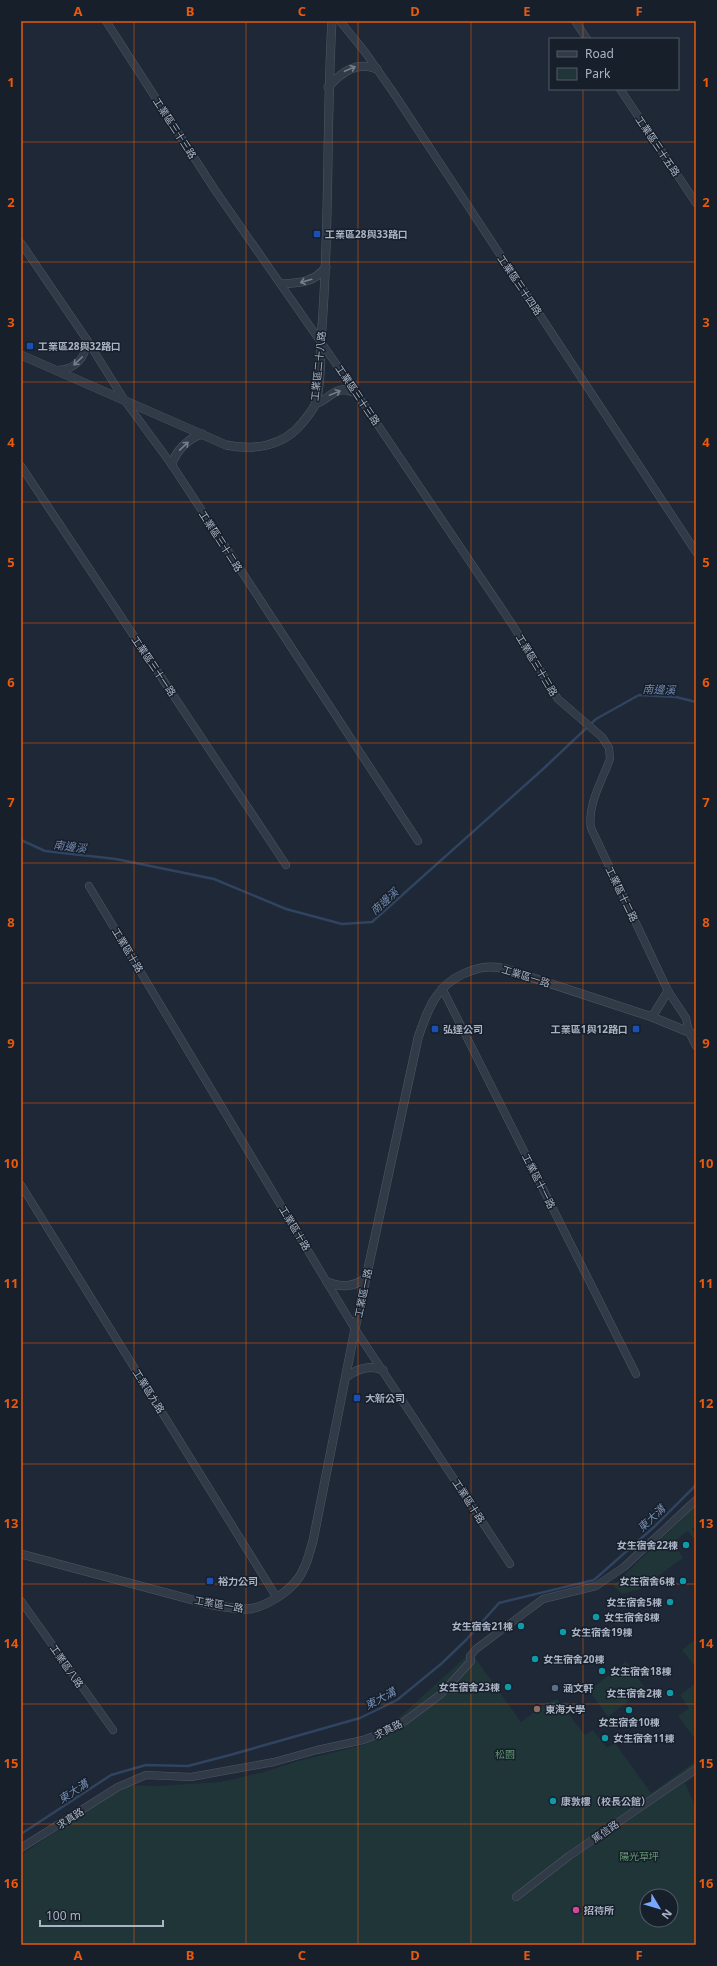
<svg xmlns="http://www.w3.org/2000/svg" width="717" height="1966" font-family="'Noto Sans','Noto Sans TC',sans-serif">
  <rect width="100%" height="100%" fill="#1e2837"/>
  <path fill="#203538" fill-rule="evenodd" d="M696 1505V1526L692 1529 696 1536 693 1538 688 1531 673 1542 683 1558 640 1589 622 1594 613 1586Z
    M696 1639V1668L682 1650Z
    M471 1652 521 1722 547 1703 557 1699 585 1735 593 1730 607 1748 615 1743 651 1793 696 1761V1776L685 1783 696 1808V1945H21V1855L96 1804 129 1785 158 1786 220 1782 264 1772 298 1761 364 1745 402 1715ZM647 1896H671V1920H647Z
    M626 1661 645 1688 608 1717 589 1691Z
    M696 1683V1740L678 1716 689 1708 680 1695Z"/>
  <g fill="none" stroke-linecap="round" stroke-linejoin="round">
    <path stroke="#30435f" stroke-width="2.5" d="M21 840 45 851 116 859 214 879 286 909 342 924 372 922 542 770 596 719 639 695 676 697 696 702
      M21 1834 111 1775 146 1765 188 1766 230 1755 360 1718 397 1700 441 1664 466 1640 499 1603 594 1580 654 1527 696 1485"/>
    <defs>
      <path id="minor" d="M106 21 215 190 357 394 512 624 558 699 602 737 609 748 610 759C602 781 587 805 591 828L668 991 686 1018 689 1032 696 1046
        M340 21 365 52 393 92 696 552
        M575 21 587 39
        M620 89 696 203
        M21 243 87 340 125 401 172 465 418 841
        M57 370C75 370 86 358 87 340
        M21 466 286 865
        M89 886 355 1329 510 1564
        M442 988 636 1374
        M21 1185 277 1598
        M21 1601 113 1730
        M21 1848 118 1787 146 1775 191 1777 274 1762 317 1750 363 1740 382 1733 405 1721 441 1694 471 1661 470 1656 476 1649 543 1599 596 1586 624 1567 696 1500
        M516 1897 569 1856 696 1769"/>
      <path id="tertiary" d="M328 87C342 72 356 61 377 69
        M282 284C300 283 315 282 326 267
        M21 355 226 445C255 451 284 446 303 422 307 417 312 411 315 405 322 383 320 350 322 326 330 225 326 123 332 21
        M315 404C331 399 336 382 357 394
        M172 465C175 451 189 438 202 434
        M652 1017 668 991
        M327 1282C342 1288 353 1287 366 1278
        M346 1377C357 1369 369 1364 383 1370
        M21 1554 204 1603C218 1606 232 1609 247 1609 266 1608 296 1588 303 1570 308 1561 310 1550 313 1541L355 1329 418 1038C427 1011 436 986 463 974 478 967 490 965 506 969L652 1017 696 1035"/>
    </defs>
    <use href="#minor" stroke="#4f5766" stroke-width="8"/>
    <use href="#tertiary" stroke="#4f5766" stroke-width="9"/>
    <use href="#minor" stroke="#313a47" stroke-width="7"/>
    <use href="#tertiary" stroke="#313a47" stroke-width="8"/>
  </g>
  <defs><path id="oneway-shaft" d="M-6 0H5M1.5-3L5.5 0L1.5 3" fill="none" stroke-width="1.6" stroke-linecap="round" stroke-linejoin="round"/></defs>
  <g stroke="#747d8c">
    <use href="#oneway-shaft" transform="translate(350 69) rotate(-23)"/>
    <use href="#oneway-shaft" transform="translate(306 281) rotate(164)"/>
    <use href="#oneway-shaft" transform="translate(78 361) rotate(136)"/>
    <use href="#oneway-shaft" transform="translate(335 393) rotate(-22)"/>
    <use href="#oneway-shaft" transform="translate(184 446) rotate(-43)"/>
  </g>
  <path fill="none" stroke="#e8590c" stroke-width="1" stroke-opacity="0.55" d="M134 21V1945M246 21V1945M358 21V1945M471 21V1945M583 21V39M583 89V1945M21 142H696M21 262H696M21 382H696M21 502H696M21 623H696M21 743H696M21 863H696M21 983H696M21 1103H696M21 1223H696M21 1343H696M21 1464H696M21 1584H696M21 1704H696M21 1824H696"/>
  <g fill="#1a4fb4" stroke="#171f2b" stroke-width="1.5">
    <rect x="313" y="230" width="8" height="8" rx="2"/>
    <rect x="26" y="342" width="8" height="8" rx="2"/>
    <rect x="431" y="1025" width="8" height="8" rx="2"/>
    <rect x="632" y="1025" width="8" height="8" rx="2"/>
    <rect x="353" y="1394" width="8" height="8" rx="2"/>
    <rect x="206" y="1577" width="8" height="8" rx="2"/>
  </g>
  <g fill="#0f9aa8" stroke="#171f2b" stroke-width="1.5">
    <circle cx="686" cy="1545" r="4"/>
    <circle cx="683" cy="1581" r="4"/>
    <circle cx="670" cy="1602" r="4"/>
    <circle cx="596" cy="1617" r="4"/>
    <circle cx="521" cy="1626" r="4"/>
    <circle cx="563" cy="1632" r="4"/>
    <circle cx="535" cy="1659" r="4"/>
    <circle cx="602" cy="1671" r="4"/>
    <circle cx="508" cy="1687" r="4"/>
    <circle cx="670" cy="1693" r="4"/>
    <circle cx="629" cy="1710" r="4"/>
    <circle cx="605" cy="1738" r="4"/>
    <circle cx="553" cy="1801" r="4"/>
  </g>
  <circle fill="#5c6f8a" stroke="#171f2b" stroke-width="1.5" cx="555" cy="1688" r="4"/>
  <circle fill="#8d6e63" stroke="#171f2b" stroke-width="1.5" cx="537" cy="1709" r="4"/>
  <circle fill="#d1479c" stroke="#171f2b" stroke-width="1.5" cx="576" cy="1910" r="4"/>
  <g text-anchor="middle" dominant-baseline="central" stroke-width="3" stroke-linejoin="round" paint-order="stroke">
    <g font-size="10" fill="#abb4c5" stroke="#171f2b">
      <text transform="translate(175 128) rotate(57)">工業區三十三路</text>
      <text transform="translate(658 146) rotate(56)">工業區三十五路</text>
      <text transform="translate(520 285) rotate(56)">工業區三十四路</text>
      <text transform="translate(318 366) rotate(-84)">工業區二十八路</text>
      <text transform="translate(358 395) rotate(56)">工業區三十三路</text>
      <text transform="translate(221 541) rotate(57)">工業區三十二路</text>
      <text transform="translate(537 665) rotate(59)">工業區三十三路</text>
      <text transform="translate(154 666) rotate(56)">工業區三十一路</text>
      <text transform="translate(622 894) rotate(64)">工業區十二路</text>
      <text transform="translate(128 950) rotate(59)">工業區十路</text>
      <text transform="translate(526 976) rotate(17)">工業區一路</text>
      <text transform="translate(539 1181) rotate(63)">工業區十一路</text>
      <text transform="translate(295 1228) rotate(59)">工業區十路</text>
      <text transform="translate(363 1293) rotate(-78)">工業區一路</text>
      <text transform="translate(149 1391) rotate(58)">工業區九路</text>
      <text transform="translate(469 1501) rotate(57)">工業區十路</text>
      <text transform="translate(219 1604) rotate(10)">工業區一路</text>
      <text transform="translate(67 1666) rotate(55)">工業區八路</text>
      <text transform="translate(388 1729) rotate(-26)">求真路</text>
      <text transform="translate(70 1818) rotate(-33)">求真路</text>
      <text transform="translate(605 1831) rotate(-35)">篤信路</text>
    </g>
    <g font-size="10" font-weight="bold" fill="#abb4c5" stroke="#171f2b" text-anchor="start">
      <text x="325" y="234">工業區28與33路口</text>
      <text x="38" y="346">工業區28與32路口</text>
      <text x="443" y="1029">弘達公司</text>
      <text x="628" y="1029" text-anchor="end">工業區1與12路口</text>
      <text x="365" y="1398">大新公司</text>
      <text x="678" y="1545" text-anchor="end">女生宿舍22棟</text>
      <text x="218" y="1581">裕力公司</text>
      <text x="675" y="1581" text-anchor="end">女生宿舍6棟</text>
      <text x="662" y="1602" text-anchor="end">女生宿舍5棟</text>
      <text x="604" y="1617">女生宿舍8棟</text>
      <text x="513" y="1626" text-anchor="end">女生宿舍21棟</text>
      <text x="571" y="1632">女生宿舍19棟</text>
      <text x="543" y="1659">女生宿舍20棟</text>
      <text x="610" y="1671">女生宿舍18棟</text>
      <text x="500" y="1687" text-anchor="end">女生宿舍23棟</text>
      <text x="563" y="1688">涵文軒</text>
      <text x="662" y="1693" text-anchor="end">女生宿舍2棟</text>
      <text x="545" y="1709">東海大學</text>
      <text x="629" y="1722" text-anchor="middle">女生宿舍10棟</text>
      <text x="613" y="1738">女生宿舍11棟</text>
      <text x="561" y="1801">康敦樓（校長公館）</text>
      <text x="584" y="1910">招待所</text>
    </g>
    <g font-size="10" fill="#62966f" stroke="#171f2b">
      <text x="505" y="1754">松園</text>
      <text x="639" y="1856">陽光草坪</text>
    </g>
    <g font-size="11" font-style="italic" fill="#728aaf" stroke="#171f2b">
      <text transform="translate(659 689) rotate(2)">南邊溪</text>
      <text transform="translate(70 846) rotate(7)">南邊溪</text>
      <text transform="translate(384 901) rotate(-42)">南邊溪</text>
      <text transform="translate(651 1518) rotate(-43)">東大溝</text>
      <text transform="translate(380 1698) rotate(-28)">東大溝</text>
      <text transform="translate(73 1791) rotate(-33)">東大溝</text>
    </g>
  </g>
  <rect width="717" height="1966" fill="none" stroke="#171f2b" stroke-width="44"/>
  <rect x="549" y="38" width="130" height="52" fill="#171f2b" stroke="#525b69"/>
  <rect x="557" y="51" width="20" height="6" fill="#313a47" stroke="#525b69"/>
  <text x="585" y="58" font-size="12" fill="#abb4c5">Road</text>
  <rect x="557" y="68" width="20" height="12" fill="#203538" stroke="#525b69"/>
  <text x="585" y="78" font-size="12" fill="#abb4c5">Park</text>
  <g transform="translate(659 1908) rotate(128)"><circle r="19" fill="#171f2b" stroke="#525b69"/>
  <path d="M0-3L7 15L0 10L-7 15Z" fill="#77a8fd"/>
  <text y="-6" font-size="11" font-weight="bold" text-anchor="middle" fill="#abb4c5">N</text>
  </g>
  <path d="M40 1920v6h123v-6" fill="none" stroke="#abb4c5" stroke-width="2"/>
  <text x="46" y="1920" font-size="12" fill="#abb4c5" stroke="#171f2b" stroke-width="3" paint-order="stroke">100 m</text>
  <rect x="22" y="22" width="673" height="1922" fill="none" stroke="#e8590c" stroke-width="1.5"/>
  <g font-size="13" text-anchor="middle" font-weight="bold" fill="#e8590c">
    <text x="78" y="16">A</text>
    <text x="190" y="16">B</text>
    <text x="302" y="16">C</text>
    <text x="415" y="16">D</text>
    <text x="527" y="16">E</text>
    <text x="639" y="16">F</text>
    <text x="11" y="87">1</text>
    <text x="706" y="87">1</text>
    <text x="11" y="207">2</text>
    <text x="706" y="207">2</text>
    <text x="11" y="327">3</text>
    <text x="706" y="327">3</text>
    <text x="11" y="447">4</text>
    <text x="706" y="447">4</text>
    <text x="11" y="567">5</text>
    <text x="706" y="567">5</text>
    <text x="11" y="687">6</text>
    <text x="706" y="687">6</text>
    <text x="11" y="807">7</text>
    <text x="706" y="807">7</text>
    <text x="11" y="927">8</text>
    <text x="706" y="927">8</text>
    <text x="11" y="1048">9</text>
    <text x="706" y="1048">9</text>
    <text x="11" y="1168">10</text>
    <text x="706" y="1168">10</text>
    <text x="11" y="1288">11</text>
    <text x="706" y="1288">11</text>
    <text x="11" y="1408">12</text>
    <text x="706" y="1408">12</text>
    <text x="11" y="1528">13</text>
    <text x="706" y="1528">13</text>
    <text x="11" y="1648">14</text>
    <text x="706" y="1648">14</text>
    <text x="11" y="1768">15</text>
    <text x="706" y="1768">15</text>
    <text x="11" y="1888">16</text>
    <text x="706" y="1888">16</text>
    <text x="78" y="1960">A</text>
    <text x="190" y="1960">B</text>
    <text x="302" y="1960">C</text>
    <text x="415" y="1960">D</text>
    <text x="527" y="1960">E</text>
    <text x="639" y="1960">F</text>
  </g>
</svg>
